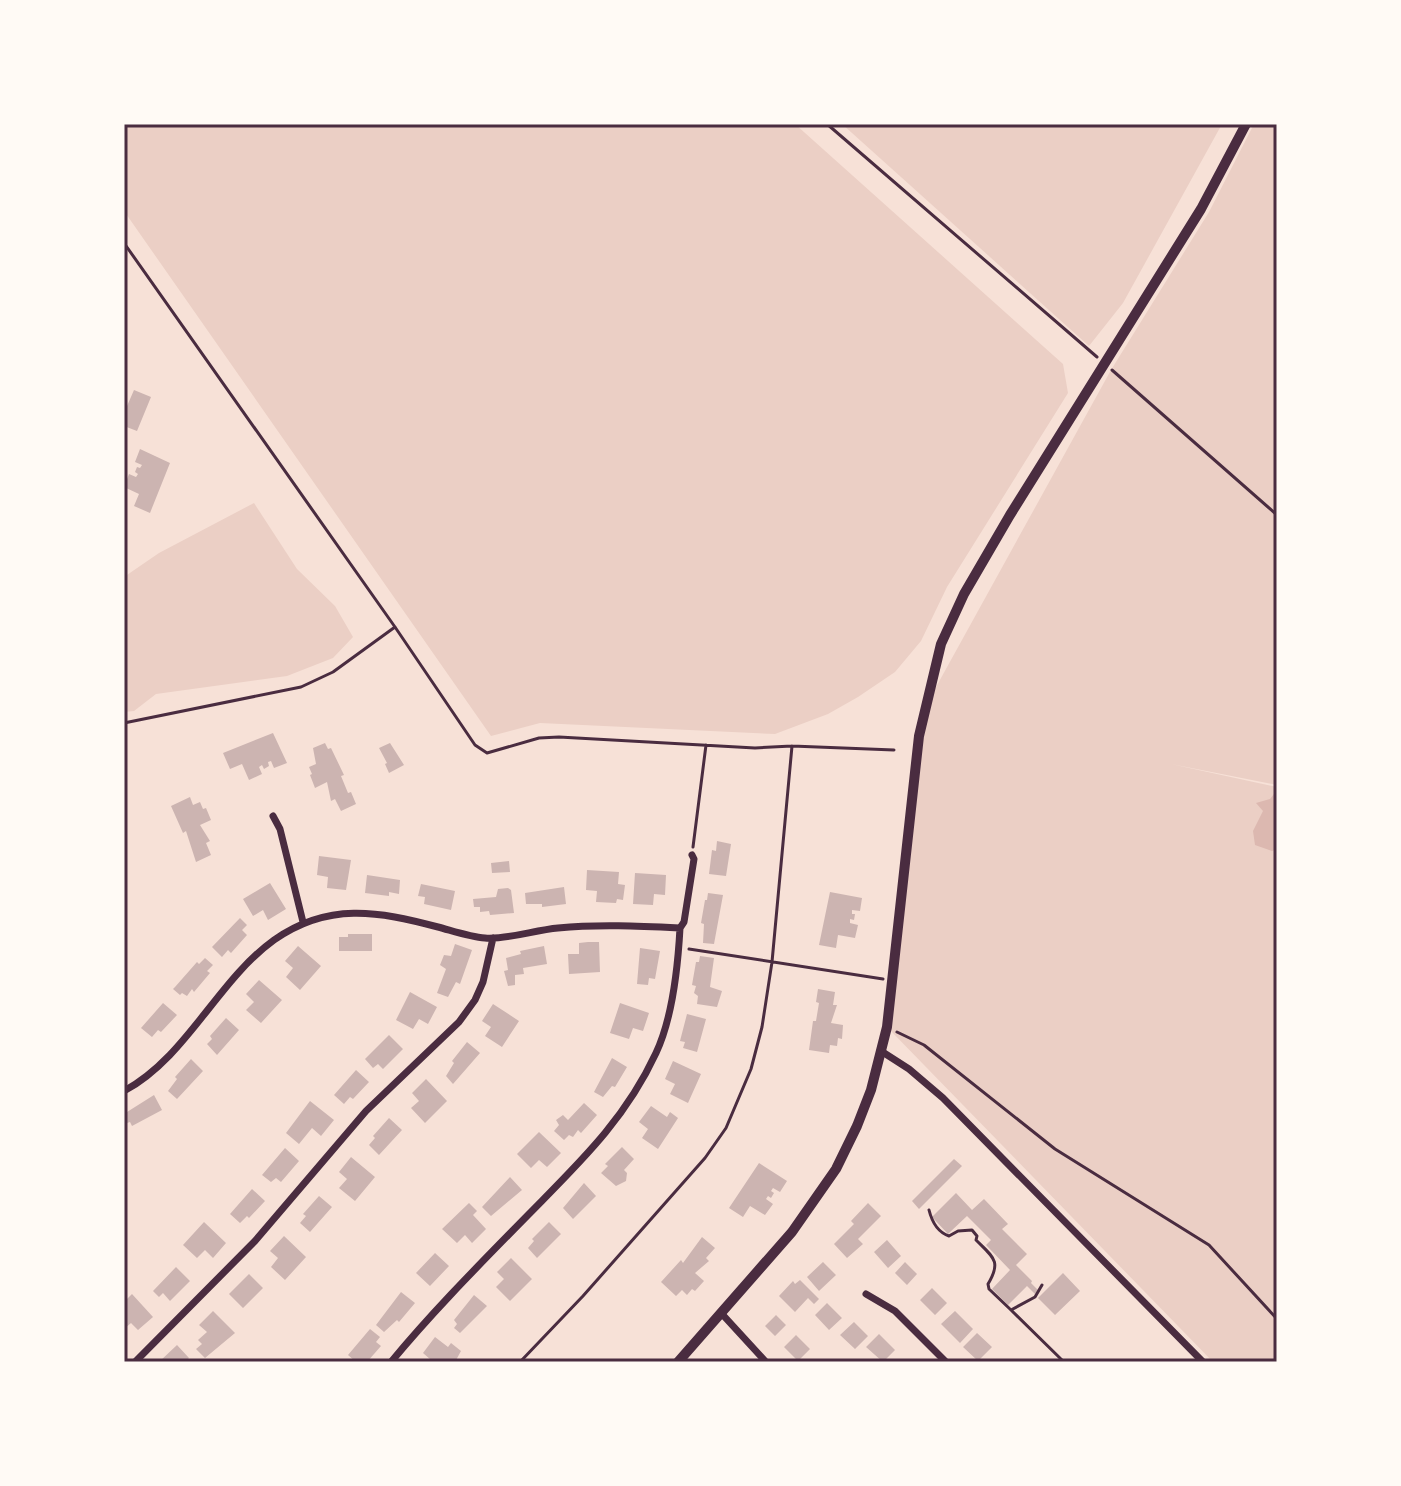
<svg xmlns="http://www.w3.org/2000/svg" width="1401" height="1486" font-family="Lora,serif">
  <rect width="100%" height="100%" fill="#f7e1d7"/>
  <path fill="#ebcfc5" d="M124 124H795L1063 364 1068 393 947 587 921 641 895 672 858 697 828 714 775 734 540 723 491 736 124 211Z
    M842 124H1222L1123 303 1089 346Z
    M1254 124H1277V785L1171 764 1277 787V1362H1213L887 1027 925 707 1111 370 1209 212Z
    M254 503 297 569 335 606 353 637 333 658 287 676 156 694 134 711 124 712V577L159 553Z"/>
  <path fill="#dcb8b0" d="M1277 790V849L1272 851 1255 845 1253 831 1263 811 1256 803 1270 799Z"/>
  <path fill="#ccb4b1" d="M134 390 151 397 137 431 124 426V413Z
    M140 449 170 463 150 513 134 506 139 494 124 487 129 474 136 477 138 474 135 472 137 467 140 468 142 465 135 462Z
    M273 733 287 763 274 768 271 761 268 762 269 766 264 769 262 765 259 767 262 774 249 780 242 764 230 769 223 753Z
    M325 743 328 749 331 748 344 775 341 776 348 793 351 792 356 804 341 811 335 799 331 801 327 782 315 788 310 775 312 774 309 767 316 764 313 748Z
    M390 743 404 765 389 773 385 764 387 763 379 748Z
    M190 797 193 805 200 802 203 809 206 808 211 820 200 825 210 841 206 843 211 855 196 862 186 831 183 833 171 806Z
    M717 841 731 844 726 876 709 874 712 850 716 851Z
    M319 856 351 860 346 890 327 888 328 877 317 875Z
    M509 861 510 872 492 873 491 863Z
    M587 870 619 872 618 884 625 885 623 900 617 899 616 903 596 902 597 891 586 890Z
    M635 873 666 875 665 895 654 894 653 905 633 904Z
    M367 875 400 880 399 894 389 892V896L365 893Z
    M270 883 286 909 268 920 263 910 253 916 243 899Z
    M421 884 455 891 451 910 424 904 425 897 418 896Z
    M564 887 566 904 542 907V904H526L525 893Z
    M508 888 511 890 514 913 490 915 489 911 480 912V907H474L473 899 496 897 498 889Z
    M830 892 862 898 860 911 852 910V914H855L854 920 850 919V923L858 925 855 938 838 935 836 948 819 945Z
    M708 893 723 895 714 944 703 943 704 924 701 923 705 900H707Z
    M240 918 247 925 242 930 247 935 231 953 228 950 222 957 212 947Z
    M348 934H372V951H339V937H348Z
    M588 942H599L600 972 569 974 568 954H579V943Z
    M455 944 472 950 460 984 456 982 448 997 437 993 446 969 440 965 444 955 451 956Z
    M298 946 321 966 300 990 286 977 293 968 285 961Z
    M544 946 547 964 523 968 524 974 515 975V985L508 986 504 971 508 970 506 958 521 954 520 951Z
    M640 948 660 951 655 979 649 978 648 985 637 984Z
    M700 956 714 958 710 987 722 991 717 1007 697 1004 698 996 694 993 696 986 692 985 696 962H699Z
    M205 958 213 965 207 971 210 973 194 992 192 989 187 996 182 993 180 995 173 989 175 987 197 962 199 964Z
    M259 980 282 1000 261 1023 246 1010 254 1002 246 994Z
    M818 989 835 992 833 1005H837L831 1023 843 1025 842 1039 838 1038 837 1046 830 1045 829 1053 809 1050 813 1021H816L819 1003 816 1002Z
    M410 992 437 1007 428 1024 419 1019 413 1029 396 1020Z
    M163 1003 177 1015 161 1032 158 1030 152 1037 141 1028Z
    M620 1003 649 1013 643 1031 633 1028 629 1039 610 1033Z
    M493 1004 519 1021 502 1047 485 1036 491 1027 482 1021Z
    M687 1014 706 1019 697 1052 683 1048 685 1042 680 1041Z
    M226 1018 239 1030 217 1055 207 1044 212 1039 210 1036Z
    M389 1035 403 1049 383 1069 378 1064 373 1068 365 1059Z
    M467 1042 480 1053 453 1084 446 1076 454 1063 452 1061Z
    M612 1058 627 1067 615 1087 612 1086 603 1097 594 1092Z
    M191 1059 203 1071 177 1099 168 1091 177 1079 175 1077Z
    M673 1061 701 1074 688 1103 670 1094 675 1084 665 1079Z
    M356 1070 369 1082 353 1099 350 1097 344 1104 334 1095Z
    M426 1079 447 1101 425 1123 411 1108 419 1101 412 1093Z
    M154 1095 162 1110 132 1126 130 1122 127 1123 124 1117 127 1112Z
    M310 1101 334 1120 321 1136 312 1128 299 1144 286 1133Z
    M584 1103 597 1115 581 1133 578 1130 573 1137 569 1135 564 1140 554 1131 559 1125 556 1120 563 1115 568 1120Z
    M651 1106 667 1117 670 1112 678 1118 658 1149 642 1138 648 1129 639 1122Z
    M389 1118 402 1130 379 1155 369 1145 375 1138 373 1136Z
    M539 1132 561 1153 547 1167 539 1160 531 1168 517 1154Z
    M622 1147 634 1159 624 1170 627 1173 626 1181 616 1186 601 1173 608 1166 605 1164Z
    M285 1148 299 1161 281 1182 276 1178 271 1182 262 1175Z
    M351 1157 375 1177 355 1201 339 1188 347 1179 339 1172Z
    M954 1159 962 1166 919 1209 912 1201Z
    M759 1163 787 1181 780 1192 773 1188 771 1191 774 1193 771 1198 768 1196 766 1199 773 1204 765 1215 750 1206 743 1217 729 1208Z
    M510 1177 522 1190 491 1216 482 1207Z
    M584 1183 596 1196 573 1219 563 1208Z
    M252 1189 265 1201 249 1218 247 1216 240 1223 230 1214Z
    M956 1193 972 1210 984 1199 1008 1224 1002 1229 1027 1254 1016 1265 1032 1281 1031 1283 1038 1290 1035 1294 1027 1286 1008 1305 992 1289 1010 1270 986 1245 991 1240 967 1216 948 1234 932 1217Z
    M319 1196 332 1207 310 1232 300 1223 306 1216 303 1214Z
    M469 1203 477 1211 473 1215 486 1229 472 1243 465 1235 457 1243 442 1229Z
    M868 1203 881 1216 858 1239 863 1244 847 1258 834 1244 854 1224 851 1221Z
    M204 1222 226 1243 213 1258 205 1250 197 1258 183 1245Z
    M549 1222 561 1234 537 1258 528 1248 534 1241 532 1239Z
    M284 1236 306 1257 285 1280 271 1267 278 1258 270 1251Z
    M702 1237 715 1248 706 1258 709 1261 695 1273 704 1281 695 1291 692 1289 687 1295 682 1290 676 1296 661 1282 681 1260 683 1263Z
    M887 1240 901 1256 888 1268 874 1252Z
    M435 1253 449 1266 430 1286 416 1273Z
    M511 1258 532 1279 510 1301 496 1287 504 1279 497 1272Z
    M823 1262 836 1275 819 1291 807 1277Z
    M905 1262 917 1274 907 1285 895 1273Z
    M176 1267 190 1281 170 1301 163 1293 159 1297 153 1291Z
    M1063 1273 1080 1291 1055 1315 1038 1298Z
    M249 1274 263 1288 243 1308 229 1294Z
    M800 1280 819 1299 814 1304 808 1298 795 1312 779 1296 793 1281 795 1284Z
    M932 1288 947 1303 935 1315 920 1300Z
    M401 1292 415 1303 399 1322 397 1320 384 1332 376 1325Z
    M132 1294 153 1317 138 1330 131 1323 124 1329V1302Z
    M474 1295 487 1306 460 1333 454 1328 457 1324 454 1320Z
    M827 1303 842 1318 829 1330 815 1315Z
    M213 1311 235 1333 205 1358 196 1349 202 1344 198 1340 207 1332 199 1325Z
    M955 1311 973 1329 960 1343 941 1324Z
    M776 1315 786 1325 775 1336 765 1326Z
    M854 1322 868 1336 855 1349 840 1335Z
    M370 1329 380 1337 376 1342 381 1346 367 1362H356L348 1355Z
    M977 1333 992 1347 978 1361 963 1347Z
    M879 1334 895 1350 883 1362 866 1347Z
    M796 1335 810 1349 798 1361 784 1347Z
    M435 1337 448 1347 451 1343 461 1351 455 1362H430L431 1360 423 1353Z
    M177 1345 189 1358 185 1362H159Z"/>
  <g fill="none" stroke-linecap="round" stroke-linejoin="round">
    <path stroke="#4a2c40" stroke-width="3" d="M827 124 1097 357
      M124 243 395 627 475 745 487 753 539 738 559 737 755 748 792 746 894 750
      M1112 370 1277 515
      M124 723 301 687 333 672 395 627
      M693 847 706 745
      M689 949 883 979
      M897 1032 924 1045 1055 1149 1209 1245 1277 1319
      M929 1210C932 1222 937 1232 949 1236L958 1231 972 1230 977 1236 976 1240C993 1257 1002 1261 988 1284L989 1289 1011 1310
      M1042 1285 1035 1297 1011 1310 1064 1362
      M520 1362 583 1296 705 1158 726 1128 751 1069 762 1027 772 962 792 746"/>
    <path stroke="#4a2c40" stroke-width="7" d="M273 816 280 829 303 922
      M680 928 684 922 694 859 692 855
      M881 1051 909 1069 943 1098 1203 1362
      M124 1091C187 1057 217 981 274 940 328 902 378 911 438 927 453 931 470 937 485 938 506 940 535 930 558 928 598 924 639 926 680 928 678 965 672 1019 656 1053 625 1120 579 1163 528 1215 481 1263 434 1310 391 1362
      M866 1294 895 1311 946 1362
      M722 1314 766 1362
      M135 1362 255 1241 366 1111 459 1022 475 1000 483 982 493 938"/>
    <path stroke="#4a2c40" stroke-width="10" d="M678 1362 792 1232 836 1169 857 1126 871 1090 887 1027 919 736 941 644 964 594 1010 515 1201 209 1246 124"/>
  </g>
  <rect width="1401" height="1486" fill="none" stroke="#fffaf5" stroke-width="252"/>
  <rect x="126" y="126" width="1149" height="1234" fill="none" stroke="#4a2c40" stroke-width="3"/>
</svg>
